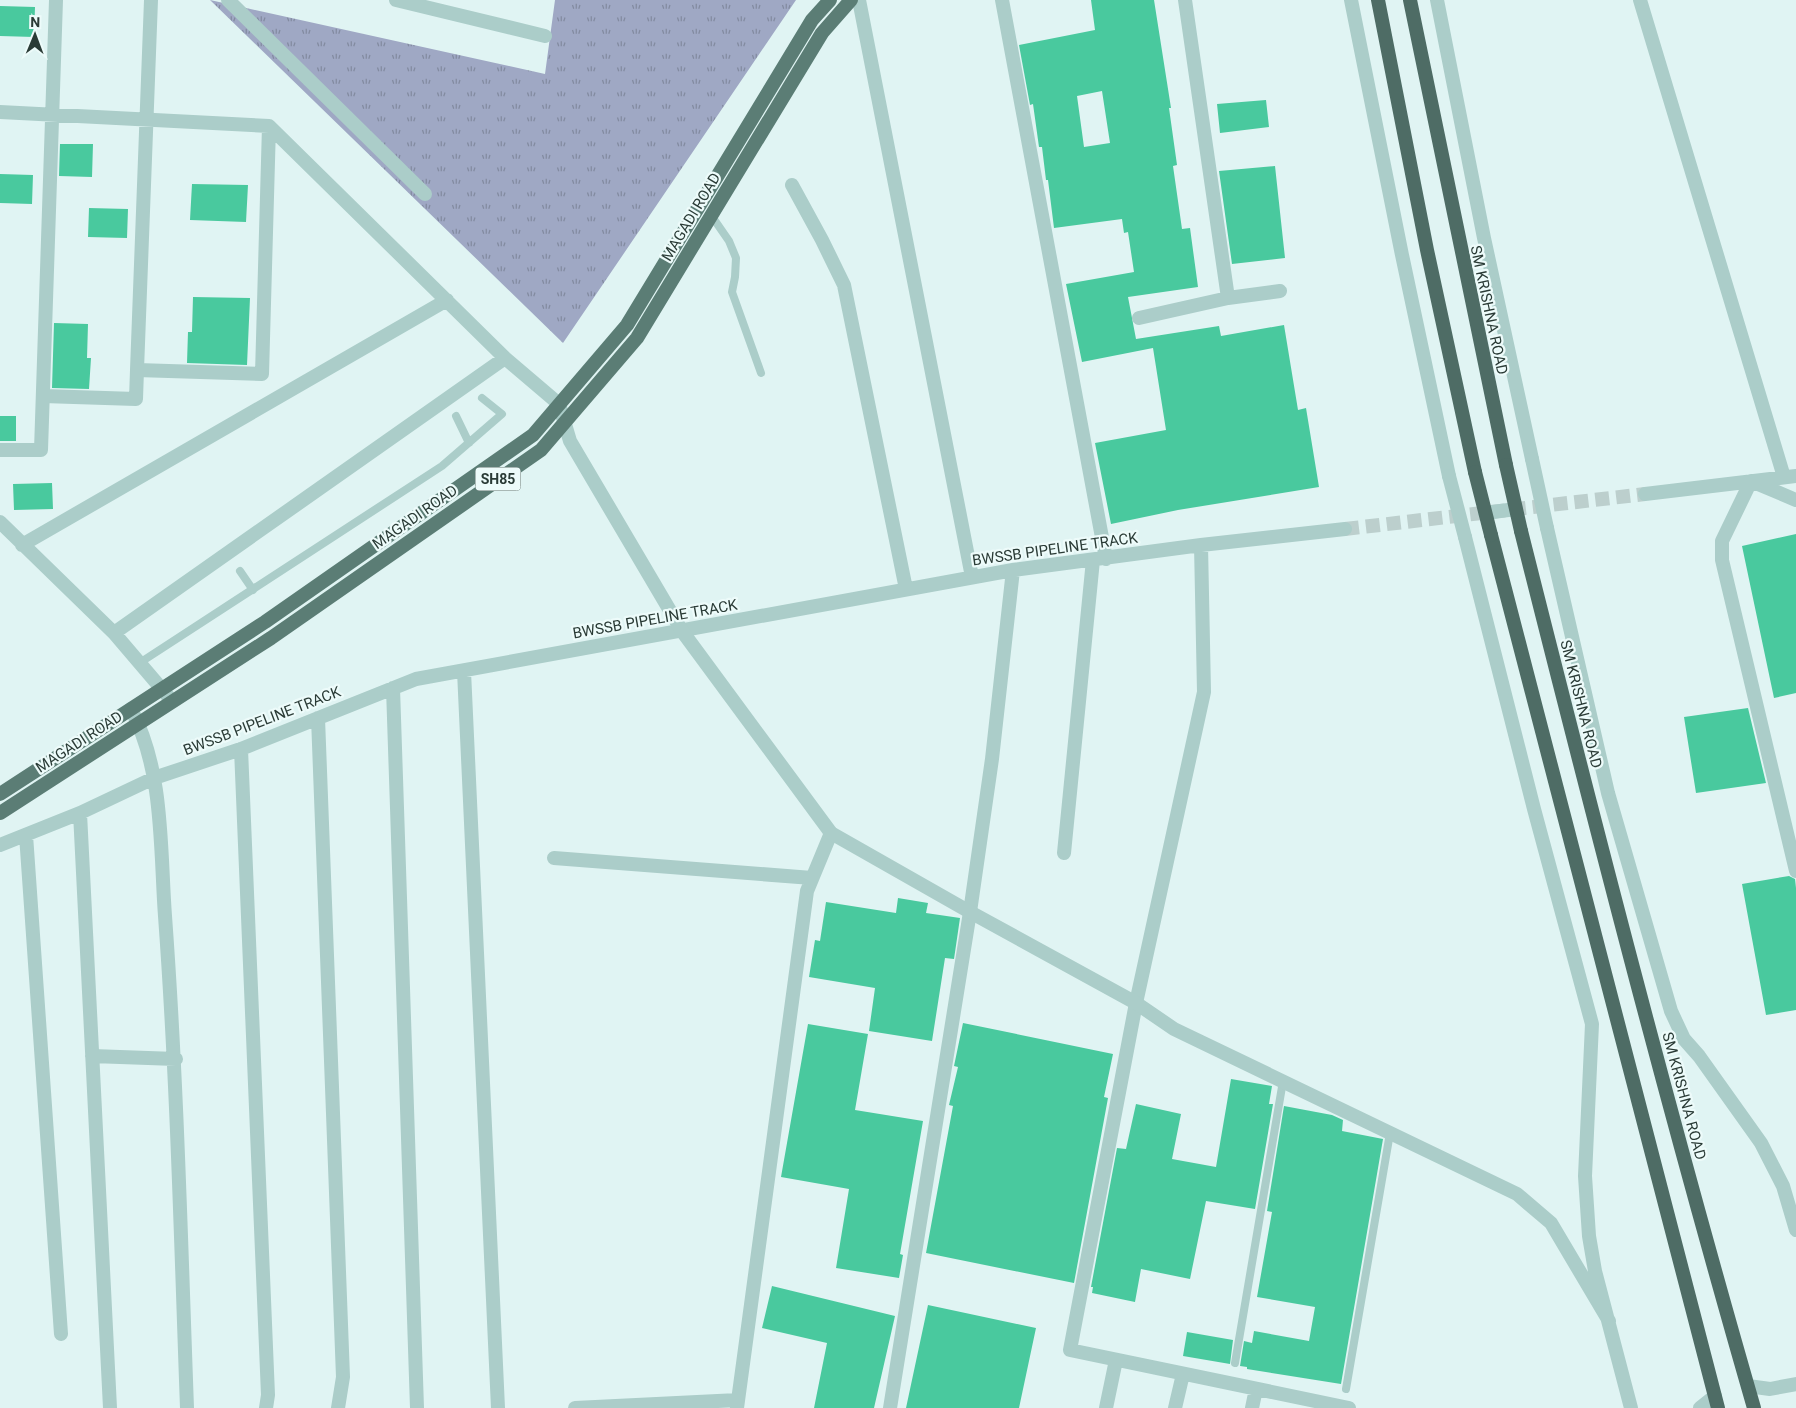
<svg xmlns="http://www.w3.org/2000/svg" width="1796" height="1408" font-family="Roboto,sans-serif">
  <defs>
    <pattern id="grass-tufts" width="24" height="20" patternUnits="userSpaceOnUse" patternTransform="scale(1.25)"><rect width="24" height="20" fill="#9fa8c4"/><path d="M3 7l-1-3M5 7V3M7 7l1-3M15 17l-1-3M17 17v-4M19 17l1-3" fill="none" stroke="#828aa0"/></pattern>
  </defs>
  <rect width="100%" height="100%" fill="#e0f4f3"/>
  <path fill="url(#grass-tufts)" d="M210 0 545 74 555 0H796L563 343Z"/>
  <path fill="#49c99e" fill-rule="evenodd" d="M1091 0H1154L1171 108H1169L1177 165 1173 166 1182 229 1190 228 1198 287 1128 297 1136 339 1219 326 1221 336 1284 325 1298 410 1306 408 1319 487 1178 510 1111 524 1095 443 1166 430 1153 348 1082 362 1066 284 1134 272 1128 232 1124 233 1122 219 1054 228 1048 180H1046L1042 147H1039L1033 104 1030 105 1019 45 1095 30ZM1102 91 1110 143 1084 147 1077 96Z
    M0 6 35 7 34 37 0 36Z
    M1266 100 1269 127 1220 133 1217 104Z
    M60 144H93L92 177 59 176Z
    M1275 166 1285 258 1232 264 1219 171Z
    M0 174 33 175 32 204 0 203Z
    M192 184 248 185 246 222 190 220Z
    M89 208 128 209 127 238 88 237Z
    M193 297 250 298 247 365 187 363 188 332H192Z
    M54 323 88 324 87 358H91L89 389 52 388Z
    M0 416H16V441H0Z
    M52 483 53 509 14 510 13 484Z
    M1796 534V693L1774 698 1742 546Z
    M1748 708 1766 783 1696 793 1684 717Z
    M1789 876 1795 879 1796 888V1010L1766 1015 1742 884Z
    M898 898 928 903 926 913 960 918 954 959 945 958 932 1041 869 1031 875 988 809 977 815 940 820 941 826 902 896 913Z
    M963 1023 1113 1054 1104 1097 1108 1098 1074 1283 926 1253 953 1106 949 1105 958 1067 954 1066Z
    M808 1024 868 1034 855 1110 923 1121 900 1254 903 1255 899 1278 836 1268 849 1189 781 1177Z
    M1231 1079 1272 1086 1269 1104H1273L1255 1209 1206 1201 1190 1279 1141 1269 1135 1302 1092 1293 1093 1287H1091L1117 1148 1126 1149 1136 1104 1181 1114 1172 1159 1216 1167Z
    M1284 1106 1332 1115 1343 1120 1342 1131 1383 1139 1341 1384 1247 1369V1367L1240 1366 1244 1341 1252 1343 1254 1331 1309 1341 1315 1307 1257 1297 1272 1212 1267 1211Z
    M772 1286 895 1316 874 1408H814L827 1343 762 1328Z
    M928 1305 1036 1328 1019 1408H906Z
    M1187 1332 1233 1340 1230 1364 1183 1356Z"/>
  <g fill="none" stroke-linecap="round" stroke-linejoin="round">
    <path stroke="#bccfcd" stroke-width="14" stroke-dasharray="14 7" stroke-linecap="butt" d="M1345 529 1645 494"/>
    <path stroke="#abcdc9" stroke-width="8" d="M711 215 729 241 736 258 735 277 732 292 761 373
      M456 416 469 443
      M240 571 253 590
      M141 662 442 466 502 414 482 398
      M1235 1363 1283 1081
      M1346 1389 1390 1133"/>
    <path stroke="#abcdc9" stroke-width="14" d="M228 0 425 194
      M396 0 545 36
      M859 0 972 577
      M1002 0 1106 559
      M1185 0 1228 298
      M1640 0 1784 477
      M0 112 269 126 505 358 559 404
      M792 185 822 240 844 285 906 589
      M1139 318 1228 298 1280 291
      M137 370 151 0
      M43 396 136 399 137 370 262 374 269 126
      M0 450H41L56 0
      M1645 494 1796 476
      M1796 500 1751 481 1722 541V560L1796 871
      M1485 513 1516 509
      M0 522 114 633 172 701
      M22 545 447 300
      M1201 545 1204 692 1136 1003 1070 1350 1349 1408
      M114 633 505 358
      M464 671 498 1408
      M393 688 417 1408
      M131 709C164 771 160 848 165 916 177 1080 181 1244 187 1408
      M318 718 343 1377 338 1408
      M241 749 268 1395 266 1408
      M80 813 110 1408
      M26 835 61 1334
      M0 845 80 813 154 778 241 749 416 679 1013 570 1201 545 1345 529
      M1064 853 1093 560
      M554 858 812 878
      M92 1056 176 1059
      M575 1408 738 1400
      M737 1408 807 891 831 833
      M890 1408 970 912 992 759 1013 570
      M1106 1408 1116 1360
      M1175 1408 1183 1374
      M1252 1408 1256 1389"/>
    <path stroke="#abcdc9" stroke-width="14" d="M1351 0 1402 255 1449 476
      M1437 0 1484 238 1532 459
      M559 404 570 441 682 631 831 833 970 912 1136 1003 1174 1029 1517 1194 1551 1223 1609 1321
      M1547 528 1608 793 1671 1011 1684 1039 1699 1056 1761 1143 1783 1186 1796 1230
      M1465 537 1534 809 1592 1024 1585 1176 1589 1236 1595 1271 1631 1408
      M1748 1386 1770 1389 1796 1384
      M1700 1408 1715 1396"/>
    <path stroke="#5b7d75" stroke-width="14" d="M0 794 265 622 533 435 627 325 812 20 830 0
      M0 813 271 638 541 450 637 338 822 33 851 0"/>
    <path stroke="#4e6c65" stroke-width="14" d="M1378 0 1427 250 1475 472
      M1410 0 1506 465
      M1521 531C1595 825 1670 1117 1754 1408
      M1491 535 1718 1408"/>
    <path stroke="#abcdc9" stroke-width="14" d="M1532 459 1547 528
      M1449 476 1465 537"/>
    <path stroke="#4e6c65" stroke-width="14" d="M1506 465 1521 531
      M1475 472 1491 535"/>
  </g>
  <g text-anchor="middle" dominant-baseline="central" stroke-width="4.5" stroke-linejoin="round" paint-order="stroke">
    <rect fill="#edfbfa" stroke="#647571" stroke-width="1" x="475.5" y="467.5" width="45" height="23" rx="4"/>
    <g font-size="14" font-weight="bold" fill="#2a3b36">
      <text x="498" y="479">SH85</text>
    </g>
    <g font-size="15" fill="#2a3b36" stroke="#edfbfa">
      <text transform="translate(691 217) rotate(-59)">MAGADI ROAD</text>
      <text transform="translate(1489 310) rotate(78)">SM KRISHNA ROAD</text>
      <text transform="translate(415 517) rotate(-35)">MAGADI ROAD</text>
      <text transform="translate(1055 549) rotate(-8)">BWSSB PIPELINE TRACK</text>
      <text transform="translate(655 619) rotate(-10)">BWSSB PIPELINE TRACK</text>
      <text transform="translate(1581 704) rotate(76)">SM KRISHNA ROAD</text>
      <text transform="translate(262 721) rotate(-21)">BWSSB PIPELINE TRACK</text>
      <text transform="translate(79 742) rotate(-33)">MAGADI ROAD</text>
      <text transform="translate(1684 1096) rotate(75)">SM KRISHNA ROAD</text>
    </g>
  </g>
  <g transform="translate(35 35) rotate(1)" stroke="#edfbfa" stroke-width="4" paint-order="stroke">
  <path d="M0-4L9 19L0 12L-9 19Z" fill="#2a3b36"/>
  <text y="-8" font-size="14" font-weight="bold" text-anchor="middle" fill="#2a3b36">N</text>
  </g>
</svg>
